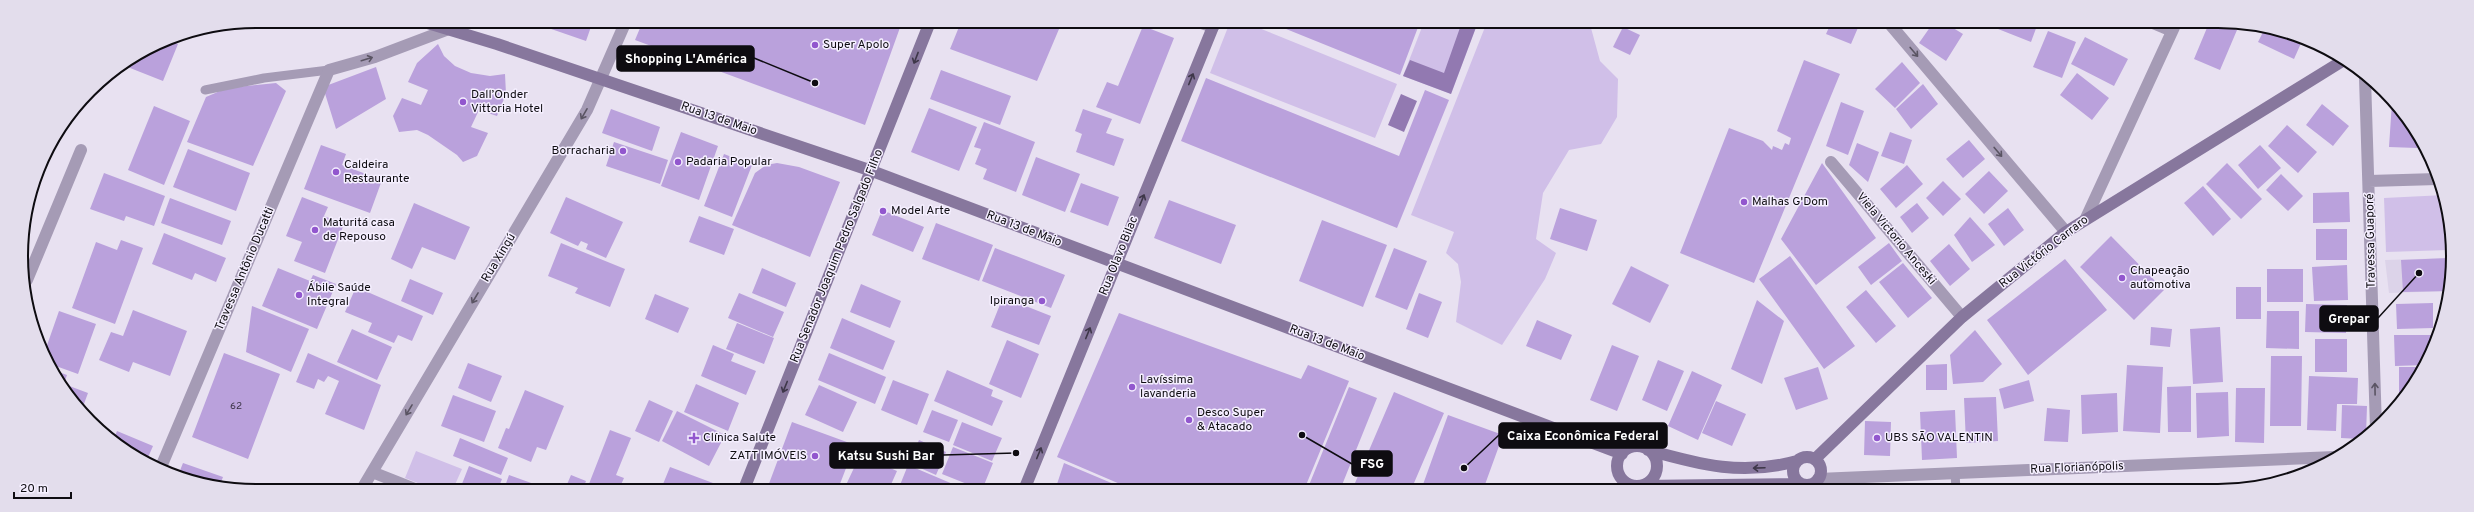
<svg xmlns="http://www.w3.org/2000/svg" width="2474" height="512" font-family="Overpass,sans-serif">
  <rect width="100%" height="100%" fill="#e8e1f1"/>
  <path fill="#dcd3e9" d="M2449 258 2450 291 2389 293 2385 260Z"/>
  <path fill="#d0bfe8" d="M1230 22H1244L1397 84 1375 138 1210 73Z
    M1424 22H1478L1451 94 1403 76Z
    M1487 22H1592L1591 28 1600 61 1618 79 1617 117 1601 144 1569 150 1543 193 1536 239 1556 253 1545 279 1502 345 1456 322 1461 282 1458 264 1446 253 1454 232 1411 215Z
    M2445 195 2449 250 2386 252 2384 198Z
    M416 451 462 469 453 489H433L405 478Z"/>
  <path fill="#9279b1" d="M1462 22H1478L1451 94 1403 76 1410 60 1444 73Z
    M1401 94 1417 101 1404 132 1388 125Z"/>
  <path fill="#baa1dc" d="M528 21H593L586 41Z
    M643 21 902 22 865 125 635 40Z
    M961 22H1062L1037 81 950 49Z
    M1269 22H1420L1400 75Z
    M1831 23H1860L1851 44 1826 34Z
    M1907 23H1920L1917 28Z
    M1933 23H1945L1963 34 1946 61 1919 43Z
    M1975 23H1989L1987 28Z
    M1995 23H2038L2031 42 1993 27Z
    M2209 23H2220L2237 30 2220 70 2194 59Z
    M1143 26 1174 38 1140 124 1096 107 1107 82 1118 86Z
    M1623 27 1640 35 1630 55 1613 47Z
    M2265 28 2302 41 2294 59 2258 42Z
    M2048 31 2076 42 2062 78 2033 67Z
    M2085 37 2128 59 2114 86 2071 64Z
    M165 39 178 44 163 81 125 66Z
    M438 44 444 56 455 66 471 73 490 76 505 74 506 94 497 116 479 110 471 127 488 133 477 156 463 162 457 155 428 135 417 130 399 132 393 116 402 98 421 105 428 90 408 82 417 63Z
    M1804 60 1840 74 1754 283 1680 253 1729 128 1763 141 1772 150 1773 146 1782 150 1785 143 1789 145 1791 138 1777 131Z
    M1902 62 1920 83 1895 108 1875 89Z
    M376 67 386 99 336 129 323 87Z
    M941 70 1011 96 1000 125 930 99Z
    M2077 73 2109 98 2092 120 2060 95Z
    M1206 78 1399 156 1425 90 1449 100 1397 228 1181 141Z
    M276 83 286 91 253 166 187 142 206 97 227 88Z
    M1923 84 1938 104 1911 129 1896 109Z
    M1841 102 1864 111 1848 155 1826 146Z
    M2392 102 2404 113 2418 140 2417 148 2389 147Z
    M2322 104 2349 126 2333 146 2306 125Z
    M154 106 190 121 164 185 128 170Z
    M929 108 977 127 959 171 911 152Z
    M611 109 660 127 652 151 602 133Z
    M1083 109 1112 119 1106 133 1124 139 1114 166 1076 152 1082 134 1075 131Z
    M984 122 1035 142 1016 192 983 179 987 169 975 164 981 149 974 147Z
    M2287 125 2317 152 2298 173 2268 146Z
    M681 132 718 146 699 200 661 186Z
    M1890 132 1912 140 1904 164 1881 156Z
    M1969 140 1985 159 1963 178 1946 159Z
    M614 142 668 160 660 184 606 166Z
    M1857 143 1879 152 1868 182 1849 165Z
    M321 145 346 154 342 165 382 180 370 213 304 189Z
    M2260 145 2281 168 2258 189 2238 165Z
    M188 149 250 173 236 211 173 187Z
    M724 154 752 165 732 217 704 206Z
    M1036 157 1080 174 1065 212 1022 195Z
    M777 163 799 167 840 182 810 257 732 225 755 173 766 165Z
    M1822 163 1876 238 1816 285 1781 239Z
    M2227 163 2262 199 2241 219 2206 184Z
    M1907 165 1923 184 1896 208 1880 189Z
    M1989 171 2008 191 1984 214 1965 194Z
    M104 173 165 196 154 226 126 216 124 221 90 209Z
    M2281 174 2303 196 2288 211 2266 190Z
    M1943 181 1961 199 1943 216 1926 198Z
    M1081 183 1119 197 1108 226 1070 212Z
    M2203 186 2231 219 2213 236 2184 203Z
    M2349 192 2350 222 2313 223V193Z
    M302 197 328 207 324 216 344 224 325 273 294 261 302 242 286 236Z
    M566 197 623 222 606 258 586 249 588 244 581 241 578 246 550 233Z
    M170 198 231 221 222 245 161 223Z
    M1169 200 1236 225 1221 264 1154 238Z
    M414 203 470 227 455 260 422 247 412 269 391 259Z
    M1917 203 1929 218 1912 233 1900 217Z
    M1560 208 1597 220 1587 251 1550 239Z
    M2008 208 2024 230 2004 246 1988 224Z
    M882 210 924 227 913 252 872 235Z
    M699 216 734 229 724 255 689 242Z
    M1970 217 1995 245 1972 262 1954 235Z
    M1322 220 1387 245 1363 307 1299 281Z
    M936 223 993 245 979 281 922 259Z
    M2316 229H2347V260H2316Z
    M164 233 226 258 216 282 195 273 192 280 152 264Z
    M2111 236 2164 290 2134 320 2080 267Z
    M121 240 143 248 115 324 72 308 96 242 117 250Z
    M561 243 625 269 610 307 575 293 578 288 548 276Z
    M1889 243 1902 261 1871 285 1858 267Z
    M1949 244 1970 269 1950 286 1930 261Z
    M995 248 1065 275 1051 308 982 281Z
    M1394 248 1427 261 1407 310 1375 297Z
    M1790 256 1855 346 1824 369 1759 279Z
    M2449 258 2450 291 2403 292 2401 260Z
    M2065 259 2107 310 2028 375 1987 320Z
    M1903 263 1932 298 1908 318 1879 282Z
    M2347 265 2348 300 2314 301 2312 267Z
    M1631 266 1669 285 1650 323 1612 304Z
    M278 268 310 281 313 275 336 284 317 329 262 306Z
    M762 268 796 283 786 307 752 293Z
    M2267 269H2303V302H2267Z
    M410 279 443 293 433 315 401 301Z
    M861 284 901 301 890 328 850 312Z
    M356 287 423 316 412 341 398 335 394 343 368 332 372 323 345 312Z
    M2236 287H2261V319H2236Z
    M1866 290 1896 326 1876 343 1846 307Z
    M739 293 784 312 773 337 728 318Z
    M1419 293 1442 302 1428 338 1406 329Z
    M655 294 689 308 678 333 645 319Z
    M1003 297 1051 316 1039 345 991 327Z
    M1757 300 1784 321 1762 384 1731 369Z
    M2433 303V328L2397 329 2396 304Z
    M2306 304 2347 305 2346 333 2305 332Z
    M252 306 309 329 291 372 246 352Z
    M133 310 187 331 170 376 133 362 129 372 99 360 111 332 123 336Z
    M59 311 96 324 78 374 53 365 45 351Z
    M2267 311H2299V349L2266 348Z
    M1119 313 1301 379 1308 365 1349 381 1304 490H1134L1057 457Z
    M842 318 895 341 883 370 830 348Z
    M1537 320 1572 335 1561 360 1526 346Z
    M737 323 774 338 764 364 726 349Z
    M2151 327 2172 329 2170 347 2150 345Z
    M2220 327 2223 382 2193 384 2190 329Z
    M352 329 392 347 377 380 337 362Z
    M1975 330 2002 364 1983 382 1953 384 1950 355Z
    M2394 335H2432V349L2425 365 2395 366Z
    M2315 339H2347V372H2315Z
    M1007 340 1039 354 1021 398 989 384Z
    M713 345 734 354 731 361 756 371 746 395 701 376Z
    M1612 345 1639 356 1617 411 1590 400Z
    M224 353 280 374 248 459 192 437Z
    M308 353 381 385 364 430 325 414 339 381 328 376 324 382 318 379 314 389 296 382Z
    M829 353 886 377 875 404 818 380Z
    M2271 356H2302L2301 426H2270Z
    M1658 360 1684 371 1667 411 1642 400Z
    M468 363 502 376 491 402 458 388Z
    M1947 364V390H1926V365Z
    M2127 365 2163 367 2160 433 2123 431Z
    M1818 367 1828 399 1796 410 1784 378Z
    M2399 367H2424L2404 394H2399Z
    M947 370 993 390 991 396 1003 401 992 426 934 401Z
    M56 371 67 375 64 384 88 393 81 412 79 411Z
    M1692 371 1722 385 1698 440 1668 426Z
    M2309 376 2358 378 2357 404H2337L2336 431 2307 430Z
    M893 380 929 394 917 425 881 410Z
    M2029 380 2034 401 2004 409 1999 389Z
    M696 384 739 403 728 431 684 412Z
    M819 385 857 402 843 432 805 415Z
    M2191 386V432H2168L2167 387Z
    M1349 387 1377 398 1340 490H1307Z
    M2236 388H2265L2264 443 2235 442Z
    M525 390 564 406 546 450 537 447 531 462 498 448 506 428 509 429Z
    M1394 392 1444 413 1411 490H1352Z
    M2228 392 2229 436 2197 438 2196 393Z
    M2117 393 2118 432 2082 434 2081 395Z
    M453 395 496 411 484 442 441 426Z
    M1996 397 1998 441 1966 443 1964 398Z
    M649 400 673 411 659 442 635 431Z
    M1716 401 1746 414 1732 446 1702 433Z
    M2342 405 2367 406 2366 435 2360 439 2341 438Z
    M2047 408 2070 410 2068 442 2044 441Z
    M932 410 958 420 949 442 923 432Z
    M1955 410 1957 458 1922 460 1920 412Z
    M677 411 725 435 709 466 662 441Z
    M1448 415 1503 435 1483 490H1421Z
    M1865 421 1891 422 1890 456 1864 455Z
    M792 422 855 445 838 489 829 486 828 489H767Z
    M962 422 1002 438 992 461 953 445Z
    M610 430 631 438 616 475 624 478 619 489H587Z
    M117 431 153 446 146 462 139 460 114 439Z
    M460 438 508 458 501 475 453 456Z
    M919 440 946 452 936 475 909 463Z
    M953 447 993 463 982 490 942 474Z
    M860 455 897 471 889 489H856L846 485Z
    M183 463 223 477 219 487 179 473Z
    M1064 463 1128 490H1055Z
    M908 465 967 490H898Z
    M469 466 502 479 498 489H460Z
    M670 467 713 483 710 489H661Z
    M509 475 534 484 532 489H504Z
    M571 475 586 481 583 489H565Z
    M546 485 557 489H544Z
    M2227 485V490H2200L2199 486Z
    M2155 487H2181V490H2155Z"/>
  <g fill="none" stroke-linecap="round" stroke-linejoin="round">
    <path stroke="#a59bb5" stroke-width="9" d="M205 90 264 78 329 70
      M1955 473 1956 490"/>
    <path stroke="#a59bb5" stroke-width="12" d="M1889 23 2066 232
      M2153 23 2172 31
      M2365 78 2376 428
      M1831 162 1962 317
      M2369 181 2437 179
      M2086 218 2176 23
      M27 280 81 150
      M161 467 329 70 375 57 449 29
      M372 472 415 489
      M362 489 587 110 626 21"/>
    <path stroke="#a59bb5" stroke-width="12" d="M1199 22 1213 27
      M1818 479 2335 457
      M1623 490 1635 486"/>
    <path stroke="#87779d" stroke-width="12" d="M421 21 497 44 872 171 1622 454
      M1617 466a20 20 0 1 1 40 0a20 20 0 1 1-40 0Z
      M1648 450C1701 465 1743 476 1797 461
      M1793 471a14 14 0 1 1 28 0a14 14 0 1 1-28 0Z
      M1815 459 1962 317 2066 232 2344 60
      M1641 486 1801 484
      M744 489 930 22
      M1024 490 1215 22"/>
  </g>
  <defs><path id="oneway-shaft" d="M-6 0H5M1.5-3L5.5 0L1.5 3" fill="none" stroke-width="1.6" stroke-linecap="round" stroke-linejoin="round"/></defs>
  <g stroke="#5a5463">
    <use href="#oneway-shaft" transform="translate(1914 52) rotate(50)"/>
    <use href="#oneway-shaft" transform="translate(367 59) rotate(-17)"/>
    <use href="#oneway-shaft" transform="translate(584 114) rotate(120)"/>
    <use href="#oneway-shaft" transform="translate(1998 152) rotate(50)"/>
    <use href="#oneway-shaft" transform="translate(475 298) rotate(121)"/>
    <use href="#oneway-shaft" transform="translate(2375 389) rotate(-91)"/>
    <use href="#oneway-shaft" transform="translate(409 410) rotate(121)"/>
  </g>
  <g stroke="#3e3749">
    <use href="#oneway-shaft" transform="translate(916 58) rotate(111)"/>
    <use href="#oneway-shaft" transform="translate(1191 79) rotate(-68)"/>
    <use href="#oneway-shaft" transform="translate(1142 200) rotate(-68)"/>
    <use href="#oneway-shaft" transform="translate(1088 333) rotate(-68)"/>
    <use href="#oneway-shaft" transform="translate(785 387) rotate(112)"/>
    <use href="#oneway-shaft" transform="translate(1039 453) rotate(-68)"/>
    <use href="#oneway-shaft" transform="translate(1759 468) rotate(178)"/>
  </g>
  <g fill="#9257ce" stroke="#f5efff" stroke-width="1.5">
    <circle cx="815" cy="45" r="4"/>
    <circle cx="463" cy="102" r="4"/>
    <circle cx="623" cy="151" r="4"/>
    <circle cx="678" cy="162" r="4"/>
    <circle cx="336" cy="172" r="4"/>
    <circle cx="1744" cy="202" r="4"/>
    <circle cx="883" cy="211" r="4"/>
    <circle cx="315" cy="230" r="4"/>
    <circle cx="2122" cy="278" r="4"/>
    <circle cx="299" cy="295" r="4"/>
    <circle cx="1042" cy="301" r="4"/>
    <circle cx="1132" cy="387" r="4"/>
    <circle cx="1189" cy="420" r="4"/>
    <path d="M692 432h4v4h4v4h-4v4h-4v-4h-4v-4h4z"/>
    <circle cx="1877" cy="438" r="4"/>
    <circle cx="815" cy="456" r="4"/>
  </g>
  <g text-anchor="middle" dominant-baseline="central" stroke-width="3" stroke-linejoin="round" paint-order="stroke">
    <g font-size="10" fill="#393144">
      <text x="236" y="406">62</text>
    </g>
    <g font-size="12" fill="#0e0c11" stroke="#f5efff" text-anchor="start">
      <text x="823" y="45">Super Apolo</text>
      <text x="471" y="95">Dall’Onder<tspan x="471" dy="14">Vittoria Hotel</tspan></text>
      <text x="615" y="151" text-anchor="end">Borracharia</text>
      <text x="686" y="162">Padaria Popular</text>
      <text x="344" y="165">Caldeira<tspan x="344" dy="14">Restaurante</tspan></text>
      <text x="1752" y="202">Malhas G'Dom</text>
      <text x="891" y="211">Model Arte</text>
      <text x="323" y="223">Maturitá casa<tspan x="323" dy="14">de Repouso</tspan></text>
      <text x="2130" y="271">Chapeação<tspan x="2130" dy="14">automotiva</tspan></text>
      <text x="307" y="288">Ábile Saúde<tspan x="307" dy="14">Integral</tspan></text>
      <text x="1034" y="301" text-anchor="end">Ipiranga</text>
      <text x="1140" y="380">Lavíssima<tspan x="1140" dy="14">lavanderia</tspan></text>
      <text x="1197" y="413">Desco Super<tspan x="1197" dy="14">&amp; Atacado</tspan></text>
      <text x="703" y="438">Clínica Salute</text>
      <text x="1885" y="438">UBS SÃO VALENTIN</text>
      <text x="807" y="456" text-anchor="end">ZATT IMÓVEIS</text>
    </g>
    <g font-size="12" fill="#0e0c11" stroke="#f5efff">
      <text transform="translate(719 119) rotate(19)">Rua 13 de Maio</text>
      <text transform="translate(1024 229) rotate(21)">Rua 13 de Maio</text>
      <text transform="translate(1896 239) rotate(50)">Viela Victorio Anceski</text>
      <text transform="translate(2371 241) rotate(-91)">Travessa Guaporé</text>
      <text transform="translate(2044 252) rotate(-38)">Rua Victório Carraro</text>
      <text transform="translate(837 256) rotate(-68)">Rua Senador Joaquim Pedro Salgado Filho</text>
      <text transform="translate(1119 256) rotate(-68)">Rua Olavo Bilac</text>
      <text transform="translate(499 258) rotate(-59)">Rua Xingú</text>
      <text transform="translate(245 269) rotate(-67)">Travessa Antônio Ducatti</text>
      <text transform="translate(1327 343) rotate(21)">Rua 13 de Maio</text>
      <text transform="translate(2077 468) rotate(-2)">Rua Florianópolis</text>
    </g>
  </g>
  <path d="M0 0H2474V512H0ZM256 28H2218A228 228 0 0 1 2446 256V256A228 228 0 0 1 2218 484H256A228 228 0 0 1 28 256V256A228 228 0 0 1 256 28Z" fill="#e3ddec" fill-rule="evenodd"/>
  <path fill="none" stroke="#0e0c11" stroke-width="2" d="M256 28H2218A228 228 0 0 1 2446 256V256A228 228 0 0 1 2218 484H256A228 228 0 0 1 28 256V256A228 228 0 0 1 256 28Z"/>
  <path fill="none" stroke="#0e0c11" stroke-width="1.5" d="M815 83L754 58M2419 273L2378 318M1464 468L1499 435M1016 453L943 455M1302 435L1352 464"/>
  <g fill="#0e0c11" stroke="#f5efff" stroke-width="1.5">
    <circle cx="815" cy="83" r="4"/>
    <circle cx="2419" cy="273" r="4"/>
    <circle cx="1464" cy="468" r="4"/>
    <circle cx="1016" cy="453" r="4"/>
    <circle cx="1302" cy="435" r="4"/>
  </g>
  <g fill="#0e0c11" stroke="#0e0c11" stroke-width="1.5">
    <rect x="617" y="46" width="137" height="25" rx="4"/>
    <rect x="2320" y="306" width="58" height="25" rx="4"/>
    <rect x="1499" y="423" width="168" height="25" rx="4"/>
    <rect x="830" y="443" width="113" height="25" rx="4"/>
    <rect x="1352" y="451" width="40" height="25" rx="4"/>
  </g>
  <g font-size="13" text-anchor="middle" font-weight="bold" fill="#fff">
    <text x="686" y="63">Shopping L'América</text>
    <text x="2349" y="323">Grepar</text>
    <text x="1583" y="440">Caixa Econômica Federal</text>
    <text x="886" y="460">Katsu Sushi Bar</text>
    <text x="1372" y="468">FSG</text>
  </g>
  <path d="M14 492v6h57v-6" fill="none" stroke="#0e0c11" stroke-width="2"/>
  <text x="20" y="492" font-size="12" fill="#0e0c11" stroke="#f5efff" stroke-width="3" paint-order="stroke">20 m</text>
</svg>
